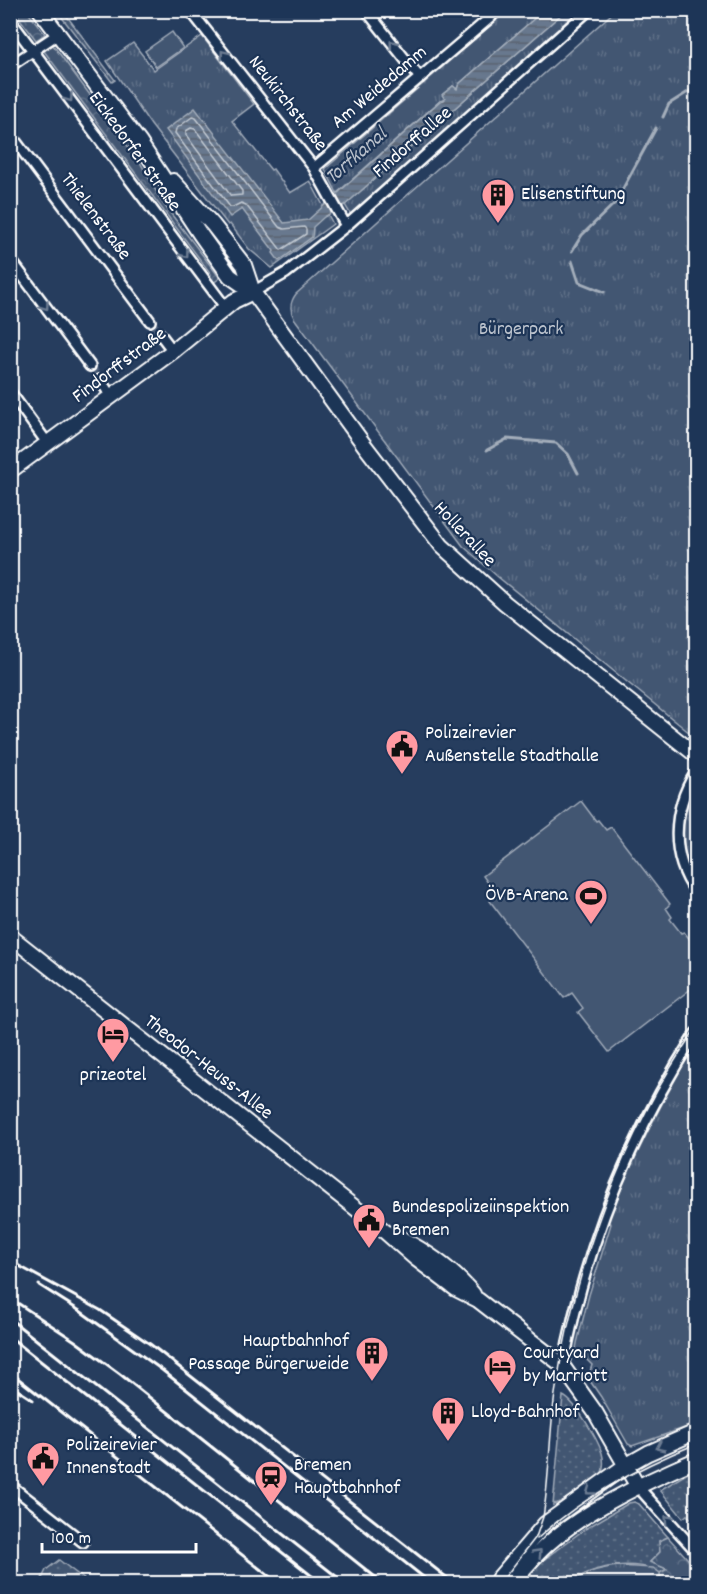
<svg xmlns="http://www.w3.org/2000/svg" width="707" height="1594" font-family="Dekko,sans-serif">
  <defs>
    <pattern id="grass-dots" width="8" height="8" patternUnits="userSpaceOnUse" patternTransform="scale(1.5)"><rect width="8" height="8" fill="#425672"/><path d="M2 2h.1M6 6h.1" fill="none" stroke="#5e6f87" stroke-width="1.8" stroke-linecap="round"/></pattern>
    <pattern id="forest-crowns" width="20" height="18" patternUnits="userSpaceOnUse" patternTransform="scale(1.5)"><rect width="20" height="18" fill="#425672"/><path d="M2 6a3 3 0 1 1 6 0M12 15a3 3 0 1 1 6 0" fill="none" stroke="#5e6f87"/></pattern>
    <pattern id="park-tufts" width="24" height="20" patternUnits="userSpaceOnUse" patternTransform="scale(1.5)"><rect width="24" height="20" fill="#425672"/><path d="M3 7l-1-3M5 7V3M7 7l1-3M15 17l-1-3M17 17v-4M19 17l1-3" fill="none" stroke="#5e6f87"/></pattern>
    <pattern id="water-rules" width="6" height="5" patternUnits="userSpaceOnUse" patternTransform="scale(1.5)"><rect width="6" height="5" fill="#67788e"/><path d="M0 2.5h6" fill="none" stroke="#5a626d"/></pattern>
  </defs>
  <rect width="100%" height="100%" fill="#263d5e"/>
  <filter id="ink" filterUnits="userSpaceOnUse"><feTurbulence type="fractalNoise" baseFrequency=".0167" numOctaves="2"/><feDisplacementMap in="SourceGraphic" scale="12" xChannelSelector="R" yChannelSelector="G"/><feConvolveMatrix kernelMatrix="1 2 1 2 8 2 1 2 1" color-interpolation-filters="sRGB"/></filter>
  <g filter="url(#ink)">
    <path fill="url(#grass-dots)" stroke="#a0aab8" stroke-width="1.5" d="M563 1396C576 1402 598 1440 602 1453 604 1460 604 1466 602 1473L568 1499 553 1505Z
      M696 1468V1532L690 1526 694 1522 687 1515 683 1518 660 1490Z
      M634 1502 639 1504 668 1537 659 1541 660 1552 650 1562 667 1569 660 1573C639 1559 589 1565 572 1583L524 1584 534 1568 551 1554 585 1529 629 1503Z
      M59 1560 89 1583H40L46 1570Z"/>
    <path fill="url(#forest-crowns)" stroke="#a0aab8" stroke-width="1.5" d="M14 11H27L45 34 36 40Z
      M57 11H63L115 80 112 82Z
      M53 45 141 164 162 202 220 278 213 283 210 279 211 274 44 51Z
      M668 1537 695 1567 690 1583H656L660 1579V1573L667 1569 650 1562 660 1552 659 1541Z"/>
    <path fill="url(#park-tufts)" stroke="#a0aab8" stroke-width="1.5" d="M616 10 696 11V738L498 577 463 546 294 318C289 309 290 302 296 294Z
      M507 11H543L459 84 457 89 453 86 443 94 446 99 444 100 440 101 337 193 325 169Z
      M565 11H583L351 215 345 205Z
      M202 36 254 104 232 121 271 170 273 169 290 193 310 181 333 224 272 268 249 249 230 224 228 225 151 125 107 61 133 43 154 70Z
      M696 786V884C677 853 676 816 696 786Z
      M696 1043V1424L632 1446 628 1444 601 1397 588 1378 592 1365 576 1349 577 1343 589 1295 611 1224 607 1222C633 1158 661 1102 696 1043Z
      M617 1566 653 1568 660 1573V1579L656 1583H572C583 1572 602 1568 617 1566Z"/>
    <path fill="#425672" stroke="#a0aab8" stroke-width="1.5" d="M172 32 183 48 156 67 145 51Z
      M581 801 596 821 598 820 606 830 611 827 670 904 666 908 672 917 670 919 681 933 684 932 696 947V985L609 1052 578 1012 583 1008 572 993 564 998 490 901 497 895 483 876Z"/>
    <path fill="url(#water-rules)" stroke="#a4aebb" stroke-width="1.5" d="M543 11H565L345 205 324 217 313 227 312 237 279 261 273 253 274 251 242 209 230 217 166 130 195 108 284 223 308 220 440 101 444 100 445 99 442 95 453 86 457 89 459 84Z"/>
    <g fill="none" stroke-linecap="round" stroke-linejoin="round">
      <path stroke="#c2c9d2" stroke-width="1.5" d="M192 117 196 118 279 227 284 229 304 227 306 229V234L281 250 246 205 241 203 233 207H230L175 133 176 129Z
        M191 128 195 129 242 191V195L231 196 186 135V131Z"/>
      <path stroke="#a4aebb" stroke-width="3" d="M663 117 669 104 696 87
        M572 251 582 235 615 203 656 128
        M572 261 579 282 604 292
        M487 450 507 439 556 443 568 454 578 473"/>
      <path stroke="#475a76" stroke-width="9" stroke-dasharray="9 4.5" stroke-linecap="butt" d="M150 321 160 334
        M90 366 100 380"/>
      <defs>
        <path id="street" d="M190 10 314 168 346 226
          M366 10 420 78
          M10 20 226 308
          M10 66 58 34
          M10 134 150 321
          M314 168 491 17 494 10
          M10 259 90 366
          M253 292 286 273 346 226 589 10
          M160 334 173 351
          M100 380 111 396
          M10 392 48 444
          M696 772C672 810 670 856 696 892
          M563 1367C585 1247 630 1135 696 1033
          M10 1485 83 1542
          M638 1487 696 1551"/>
        <path id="secondary" d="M40 10 140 143 200 234 230 276 253 292 365 446 442 546 505 603 696 755
          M173 181 213 225 244 265 253 292
          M10 471 173 351 234 301 253 292
          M10 936 382 1229 415 1258 456 1289 478 1300 561 1364 595 1412 638 1487
          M400 1238C427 1252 454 1271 473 1294
          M498 1579 545 1524 625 1466 648 1453 696 1432
          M511 1584C523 1570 535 1555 549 1543 587 1509 649 1480 696 1460"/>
      </defs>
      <use href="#street" stroke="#fff" stroke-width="14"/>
      <use href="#secondary" stroke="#fff" stroke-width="18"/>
      <use href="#street" stroke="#1d3557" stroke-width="9"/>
      <use href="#secondary" stroke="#1d3557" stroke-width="14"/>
      <path stroke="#fff" stroke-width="1.5" d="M537 1539C581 1498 642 1466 696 1444
        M501 1582 536 1537 543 1517C550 1476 549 1435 555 1394 575 1265 621 1137 696 1028"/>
      <path stroke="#fff" stroke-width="3" d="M10 1261 100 1310 150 1344 455 1584
        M39 1285 80 1311 162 1370 432 1584
        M10 1298 75 1341 120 1374 384 1584
        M10 1319 346 1584
        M10 1337 322 1584
        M10 1372 279 1584
        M10 1385 33 1400"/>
    </g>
    <defs><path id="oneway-chevron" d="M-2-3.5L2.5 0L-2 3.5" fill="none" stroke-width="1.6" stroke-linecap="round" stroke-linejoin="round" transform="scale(1.5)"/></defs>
    <g stroke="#6c7c92">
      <use href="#oneway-chevron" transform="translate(393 44) rotate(-129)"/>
      <use href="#oneway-chevron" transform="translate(224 54) rotate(-128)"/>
      <use href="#oneway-chevron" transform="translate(69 98) rotate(54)"/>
      <use href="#oneway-chevron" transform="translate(185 254) rotate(53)"/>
      <use href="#oneway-chevron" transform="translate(45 306) rotate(54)"/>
      <use href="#oneway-chevron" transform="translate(660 1447) rotate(155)"/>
      <use href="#oneway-chevron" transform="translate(590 1491) rotate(144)"/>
      <use href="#oneway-chevron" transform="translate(668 1519) rotate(-133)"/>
      <use href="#oneway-chevron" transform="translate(538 1553) rotate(-46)"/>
    </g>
  </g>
  <defs>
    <symbol id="building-pin" viewBox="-11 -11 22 30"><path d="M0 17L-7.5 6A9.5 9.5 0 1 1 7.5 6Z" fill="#ff9aa2" stroke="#1d3557"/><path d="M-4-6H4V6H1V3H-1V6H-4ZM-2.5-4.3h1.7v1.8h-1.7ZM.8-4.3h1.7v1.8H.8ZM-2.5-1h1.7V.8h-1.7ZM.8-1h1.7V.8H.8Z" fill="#111"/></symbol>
    <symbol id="civic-pin" viewBox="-11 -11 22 30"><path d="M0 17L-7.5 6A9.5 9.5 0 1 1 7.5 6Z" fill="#ff9aa2" stroke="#1d3557"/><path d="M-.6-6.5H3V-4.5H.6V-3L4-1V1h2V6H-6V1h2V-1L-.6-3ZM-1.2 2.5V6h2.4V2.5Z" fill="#111"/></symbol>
    <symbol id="stadium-pin" viewBox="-11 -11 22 30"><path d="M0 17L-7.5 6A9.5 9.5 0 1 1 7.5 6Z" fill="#ff9aa2" stroke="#1d3557"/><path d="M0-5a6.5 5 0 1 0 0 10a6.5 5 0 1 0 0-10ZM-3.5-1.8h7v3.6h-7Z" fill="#111"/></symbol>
    <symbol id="hotel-pin" viewBox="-11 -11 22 30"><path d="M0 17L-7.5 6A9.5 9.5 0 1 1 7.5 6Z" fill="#ff9aa2" stroke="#1d3557"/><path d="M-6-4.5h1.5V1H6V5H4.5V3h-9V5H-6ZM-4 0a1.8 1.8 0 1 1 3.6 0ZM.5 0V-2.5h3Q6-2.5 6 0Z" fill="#111"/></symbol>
    <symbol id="station-pin" viewBox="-11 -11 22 30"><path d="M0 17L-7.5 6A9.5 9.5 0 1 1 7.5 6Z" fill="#ff9aa2" stroke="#1d3557"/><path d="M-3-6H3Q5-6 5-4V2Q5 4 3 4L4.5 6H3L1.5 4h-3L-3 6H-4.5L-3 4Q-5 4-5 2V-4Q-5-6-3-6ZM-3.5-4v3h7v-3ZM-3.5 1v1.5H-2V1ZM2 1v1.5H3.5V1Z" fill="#111"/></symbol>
  </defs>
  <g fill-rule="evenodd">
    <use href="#building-pin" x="479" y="176" width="38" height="52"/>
    <use href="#civic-pin" x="383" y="727" width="38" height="52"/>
    <use href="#stadium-pin" x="572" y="877" width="38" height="52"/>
    <use href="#hotel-pin" x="94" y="1015" width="38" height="52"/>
    <use href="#civic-pin" x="350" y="1201" width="38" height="52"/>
    <use href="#building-pin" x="353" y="1334" width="38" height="52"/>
    <use href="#hotel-pin" x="481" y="1347" width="38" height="52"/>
    <use href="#building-pin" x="429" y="1394" width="38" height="52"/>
    <use href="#civic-pin" x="24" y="1439" width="38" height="52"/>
    <use href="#station-pin" x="252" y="1458" width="38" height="52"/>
  </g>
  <g text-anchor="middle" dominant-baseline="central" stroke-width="4.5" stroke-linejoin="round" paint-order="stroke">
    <g font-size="20" fill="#fff" stroke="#1d3557">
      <text transform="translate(380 88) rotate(-40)">Am Weidedamm</text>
      <text transform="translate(287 104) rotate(52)">Neukirchstraße</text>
      <text transform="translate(413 143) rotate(-41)">Findorffallee</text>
      <text transform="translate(134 152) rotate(54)">Eickedorfer Straße</text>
      <text transform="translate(95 217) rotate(53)">Thielenstraße</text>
      <text transform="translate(120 366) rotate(-37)">Findorffstraße</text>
      <text transform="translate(464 535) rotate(47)">Hollerallee</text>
      <text transform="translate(208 1068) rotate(38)">Theodor-Heuss-Allee</text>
    </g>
    <g font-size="20" fill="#fff" stroke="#1d3557" text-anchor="start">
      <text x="521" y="195">Elisenstiftung</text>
      <text x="425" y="734">Polizeirevier<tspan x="425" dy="23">Außenstelle Stadthalle</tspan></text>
      <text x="568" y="896" text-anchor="end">ÖVB-Arena</text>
      <text x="113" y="1076" text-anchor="middle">prizeotel</text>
      <text x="392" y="1208">Bundespolizeiinspektion<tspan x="392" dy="23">Bremen</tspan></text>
      <text x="349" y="1342" text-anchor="end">Hauptbahnhof<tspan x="349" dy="23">Passage Bürgerweide</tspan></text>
      <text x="523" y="1354">Courtyard<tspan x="523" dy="23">by Marriott</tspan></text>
      <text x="471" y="1413">Lloyd-Bahnhof</text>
      <text x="66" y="1446">Polizeirevier<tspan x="66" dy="23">Innenstadt</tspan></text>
      <text x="294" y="1466">Bremen<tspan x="294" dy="23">Hauptbahnhof</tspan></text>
    </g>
    <g font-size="20" fill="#bdc4ce" stroke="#1d3557">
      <text x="521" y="330">Bürgerpark</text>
    </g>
    <g font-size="21" font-style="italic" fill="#bbc2cc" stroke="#1d3557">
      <text transform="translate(357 157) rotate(-41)">Torfkanal</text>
    </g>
  </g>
  <rect width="707" height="1594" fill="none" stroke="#1d3557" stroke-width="36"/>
  <rect x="18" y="18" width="671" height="1558" fill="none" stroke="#fff" stroke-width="2" filter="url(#ink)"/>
  <path d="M42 1543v9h154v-9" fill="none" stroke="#ffffff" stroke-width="3"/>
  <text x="51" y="1543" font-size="18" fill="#ffffff" stroke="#1d3557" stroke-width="4.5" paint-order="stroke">100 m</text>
</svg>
